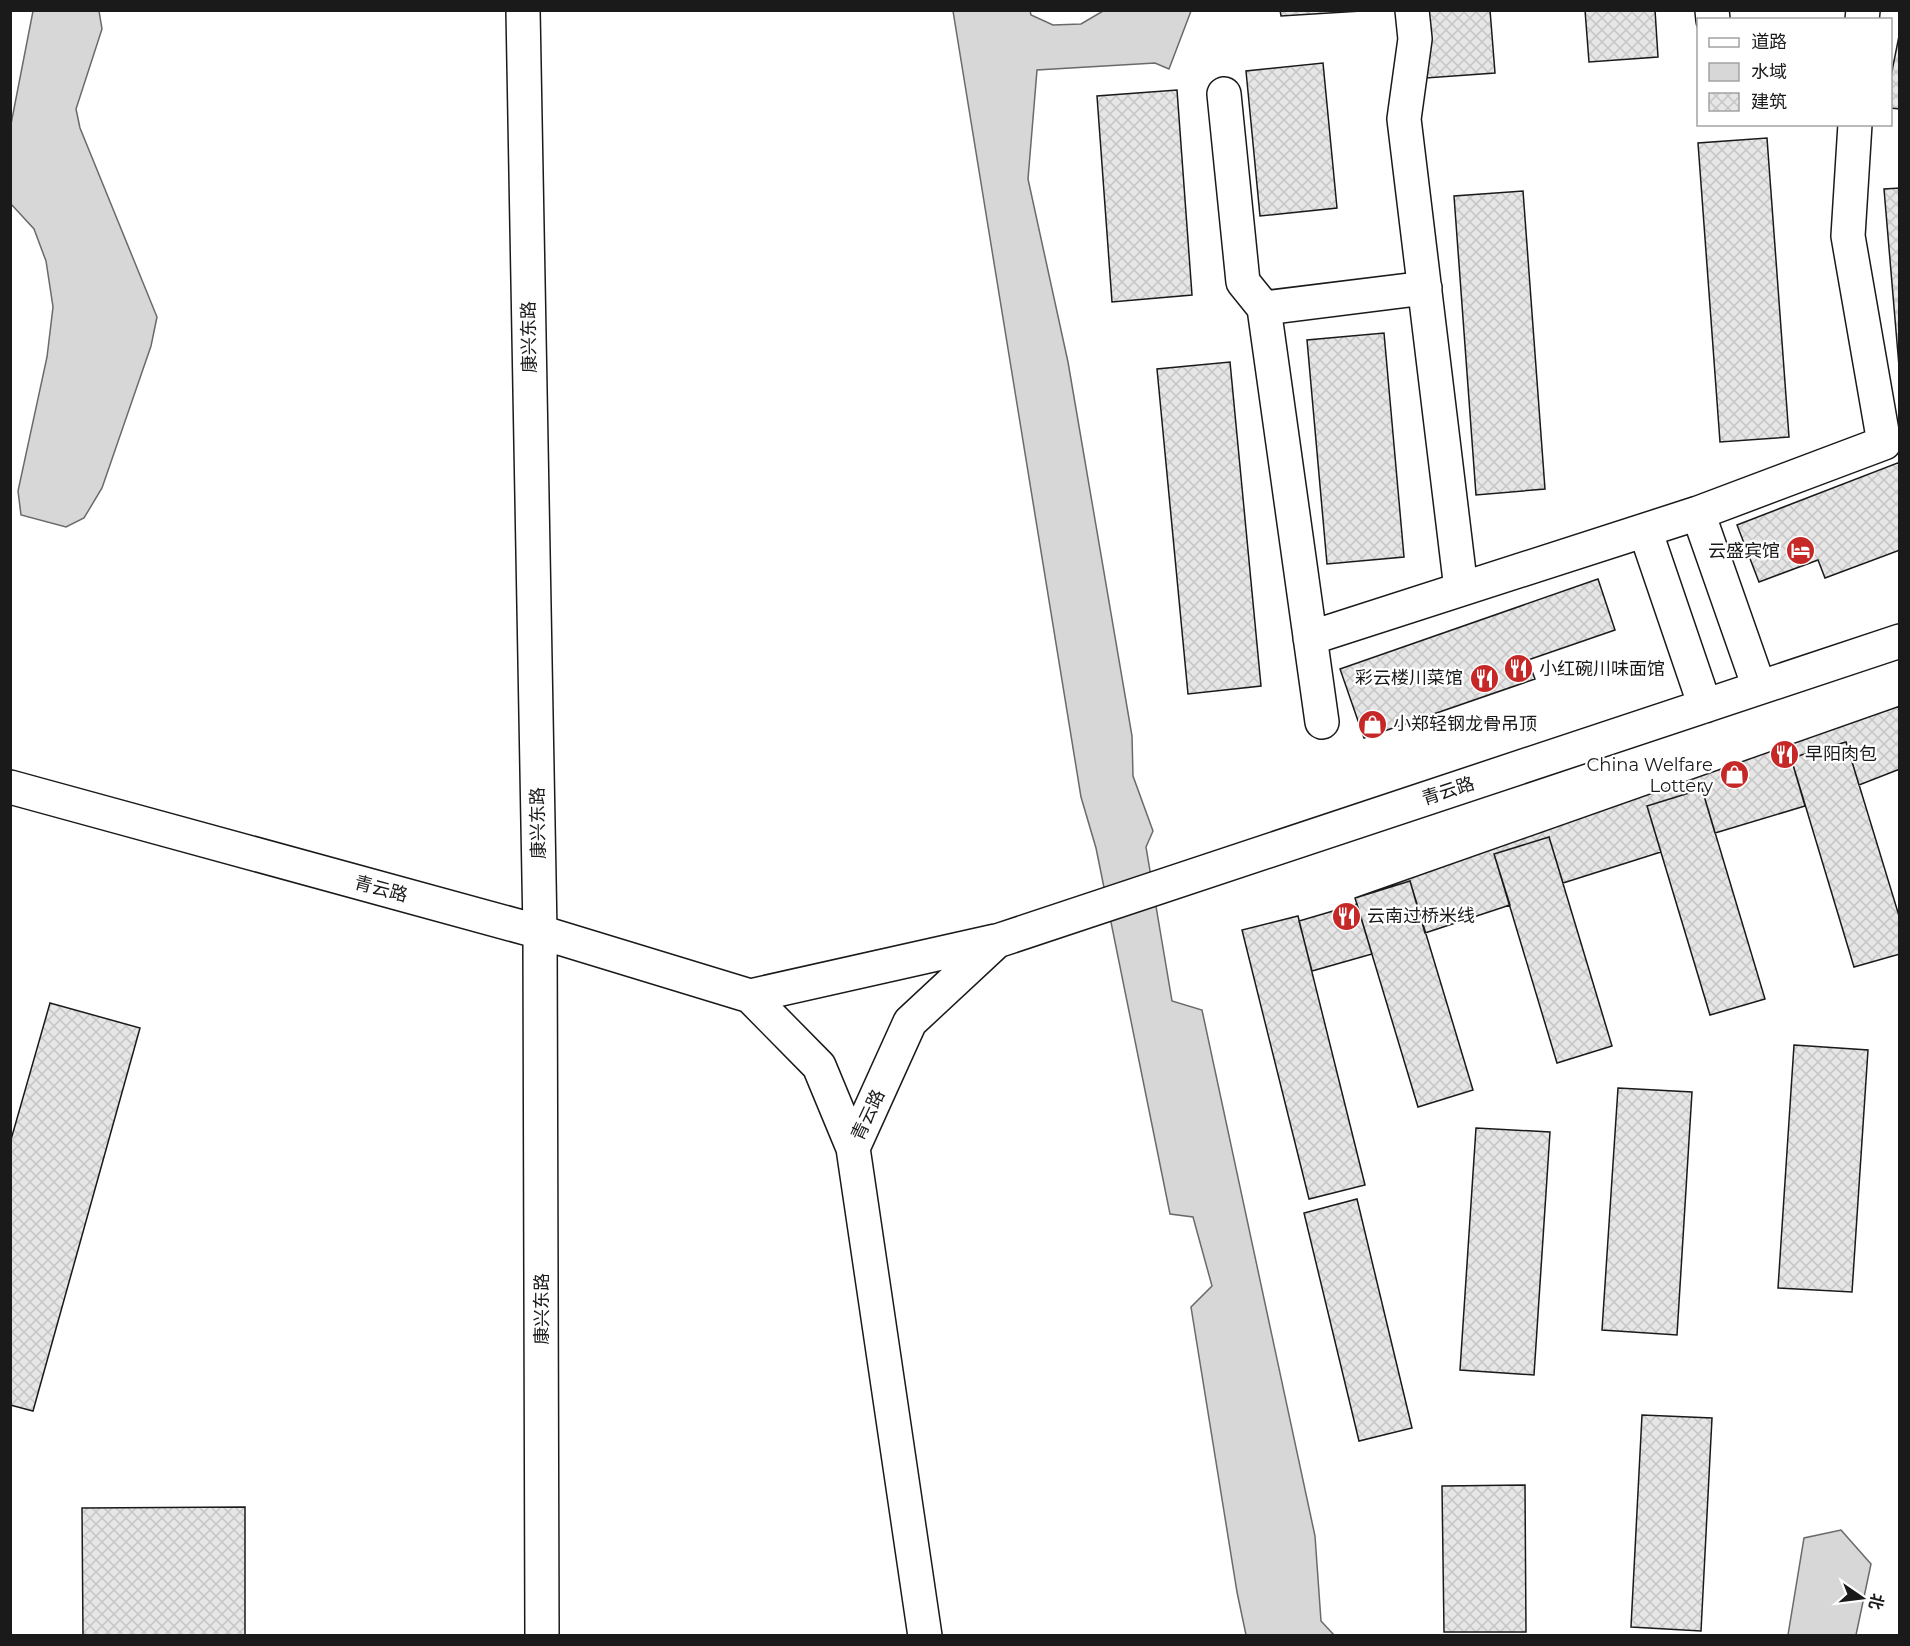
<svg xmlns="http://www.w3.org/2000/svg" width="1910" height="1646" font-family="Montserrat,'Noto Sans SC',sans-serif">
  <defs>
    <pattern id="building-cross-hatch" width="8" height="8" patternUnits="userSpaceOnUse" patternTransform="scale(1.5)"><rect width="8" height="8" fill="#e6e6e6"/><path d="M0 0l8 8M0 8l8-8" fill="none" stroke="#c5c5c5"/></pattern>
  </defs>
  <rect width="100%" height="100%" fill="#fff"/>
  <path fill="#d7d7d7" stroke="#6a6a6a" stroke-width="1.5" d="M33 11H99L102 29 76 109 80 128 157 317 151 346 102 488 84 518 66 527 21 515 18 491 47 357 53 307 46 261 34 229 11 204V124Z
    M953 11H1030L1031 15 1053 25 1081 24 1103 11H1191L1169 69 1155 63 1037 70 1028 179 1068 362 1132 736 1133 776 1153 831 1146 847 1172 1001 1202 1010 1315 1536 1321 1621 1334 1635H1246L1237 1592 1191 1307 1212 1286 1193 1217 1170 1214 1096 848 1081 797Z
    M1841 1530 1871 1564 1856 1635H1788L1804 1538Z"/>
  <path fill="url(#building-cross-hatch)" stroke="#1a1a1a" stroke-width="1.5" d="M1280 10H1361V11L1281 16Z
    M1421 10H1490L1495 73 1426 78Z
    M1585 10H1655L1658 57 1589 62Z
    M1900 31V109L1890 108V81Z
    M1323 63 1337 208 1260 216 1246 71Z
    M1177 90 1192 295 1112 302 1097 96Z
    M1767 138 1789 437 1720 442 1698 143Z
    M1900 188V378L1884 189Z
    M1523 191 1545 489 1476 495 1454 196Z
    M1384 333 1404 557 1327 564 1307 340Z
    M1230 362 1261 686 1188 694 1157 369Z
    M1900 462V550L1825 578 1818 560 1759 582 1737 525Z
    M1598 579 1615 630 1528 660 1535 679 1364 738 1340 669Z
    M1900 706V769L1859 785 1846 742 1791 758 1805 806 1715 833 1702 789 1647 806 1661 852 1563 883 1549 837 1494 854 1510 905 1425 933 1410 881 1355 898Z
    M1846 742 1900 919V954L1854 967 1791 758Z
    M1702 789 1765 999 1710 1015 1647 806Z
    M1549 837 1612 1046 1557 1063 1494 854Z
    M1410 881 1473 1090 1418 1107 1355 898Z
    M1357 904 1372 954 1312 971 1299 921Z
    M1298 916 1365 1185 1309 1199 1242 930Z
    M50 1003 140 1028 33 1411 10 1405V1143Z
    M1794 1045 1868 1050 1852 1292 1778 1288Z
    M1618 1088 1692 1092 1677 1335 1602 1330Z
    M1476 1128 1550 1132 1534 1375 1460 1370Z
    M1357 1199 1412 1428 1359 1441 1304 1213Z
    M1642 1415 1712 1418 1701 1631 1631 1627Z
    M1525 1485 1526 1632H1444L1442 1486Z
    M245 1507V1636H83L82 1508Z"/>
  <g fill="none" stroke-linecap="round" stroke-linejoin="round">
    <defs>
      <path id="minor" d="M523 10 540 932 542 1636
        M1412 10 1415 39 1404 119 1461 589
        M1712 10 1713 20
        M1862 20 1863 10
        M1224 94 1243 282 1264 308 1425 288
        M1264 308 1322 722
        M1698 513 1759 687
        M1645 530 1705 706
        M1310 638 1698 513 1884 443 1848 236 1855 124
        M10 787 540 932 750 996 819 1066 853 1148 925 1636
        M750 996 995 941
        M853 1148 910 1022 997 941 1900 641"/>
    </defs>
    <use href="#minor" stroke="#1a1a1a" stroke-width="36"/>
    <use href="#minor" stroke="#fff" stroke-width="33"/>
  </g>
  <defs>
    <symbol id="hotel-disc" viewBox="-11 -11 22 22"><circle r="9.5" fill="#c62828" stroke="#fff"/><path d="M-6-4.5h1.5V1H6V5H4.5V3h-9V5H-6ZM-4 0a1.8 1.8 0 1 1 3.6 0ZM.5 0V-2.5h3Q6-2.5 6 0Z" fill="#fff"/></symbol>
    <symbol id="restaurant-disc" viewBox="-11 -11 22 22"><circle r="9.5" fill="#c62828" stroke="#fff"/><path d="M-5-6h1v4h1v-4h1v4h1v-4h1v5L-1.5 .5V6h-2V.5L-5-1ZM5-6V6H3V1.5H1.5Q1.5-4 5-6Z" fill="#fff"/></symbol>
    <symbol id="shop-disc" viewBox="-11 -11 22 22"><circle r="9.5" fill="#c62828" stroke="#fff"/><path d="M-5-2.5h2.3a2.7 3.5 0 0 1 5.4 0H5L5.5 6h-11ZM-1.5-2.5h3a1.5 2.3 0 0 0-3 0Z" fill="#fff"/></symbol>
  </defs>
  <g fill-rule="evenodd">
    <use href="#hotel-disc" x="1784" y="534" width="33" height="33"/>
    <use href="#restaurant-disc" x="1502" y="652" width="33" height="33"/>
    <use href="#restaurant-disc" x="1468" y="662" width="33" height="33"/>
    <use href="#shop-disc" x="1356" y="708" width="33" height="33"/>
    <use href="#restaurant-disc" x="1768" y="738" width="33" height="33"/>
    <use href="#shop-disc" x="1718" y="758" width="33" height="33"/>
    <use href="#restaurant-disc" x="1330" y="900" width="33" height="33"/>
  </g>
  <g text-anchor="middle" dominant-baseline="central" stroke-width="4.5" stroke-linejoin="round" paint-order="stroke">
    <g font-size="18" fill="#1a1a1a" stroke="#fff">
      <text transform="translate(529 337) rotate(-91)">康兴东路</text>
      <text transform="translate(1448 791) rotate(-18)">青云路</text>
      <text transform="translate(538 823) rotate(-91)">康兴东路</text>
      <text transform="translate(381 889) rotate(15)">青云路</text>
      <text transform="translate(868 1115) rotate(-65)">青云路</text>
      <text transform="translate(542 1309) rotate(-90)">康兴东路</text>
    </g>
    <g font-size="18" fill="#1a1a1a" stroke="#fff" text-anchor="start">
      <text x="1780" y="551" text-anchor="end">云盛宾馆</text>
      <text x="1539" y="669">小红碗川味面馆</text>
      <text x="1463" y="678" text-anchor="end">彩云楼川菜馆</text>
      <text x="1393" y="724">小郑轻钢龙骨吊顶</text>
      <text x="1805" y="754">早阳肉包</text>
      <text x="1713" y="765" text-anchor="end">China Welfare<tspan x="1713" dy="21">Lottery</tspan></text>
      <text x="1367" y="916">云南过桥米线</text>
    </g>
  </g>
  <rect width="1910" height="1646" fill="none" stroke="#1a1a1a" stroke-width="24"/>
  <rect x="1697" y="18" width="195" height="108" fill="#ffffff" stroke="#a3a3a3" stroke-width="1.5"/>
  <rect x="1709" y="38" width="30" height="9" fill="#ffffff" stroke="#a3a3a3" stroke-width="1.5"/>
  <text x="1751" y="48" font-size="18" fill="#1a1a1a">道路</text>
  <rect x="1709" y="63" width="30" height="18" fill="#d7d7d7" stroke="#a3a3a3" stroke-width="1.5"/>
  <text x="1751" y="78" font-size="18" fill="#1a1a1a">水域</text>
  <rect x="1709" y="93" width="30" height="18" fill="url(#building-cross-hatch)" stroke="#a3a3a3" stroke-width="1.5"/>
  <text x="1751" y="108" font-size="18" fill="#1a1a1a">建筑</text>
  <g transform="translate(1862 1598) rotate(104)" stroke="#ffffff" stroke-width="4.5" paint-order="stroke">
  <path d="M0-4.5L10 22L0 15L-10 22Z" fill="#1a1a1a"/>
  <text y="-9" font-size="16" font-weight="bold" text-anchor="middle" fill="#1a1a1a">北</text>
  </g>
</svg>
